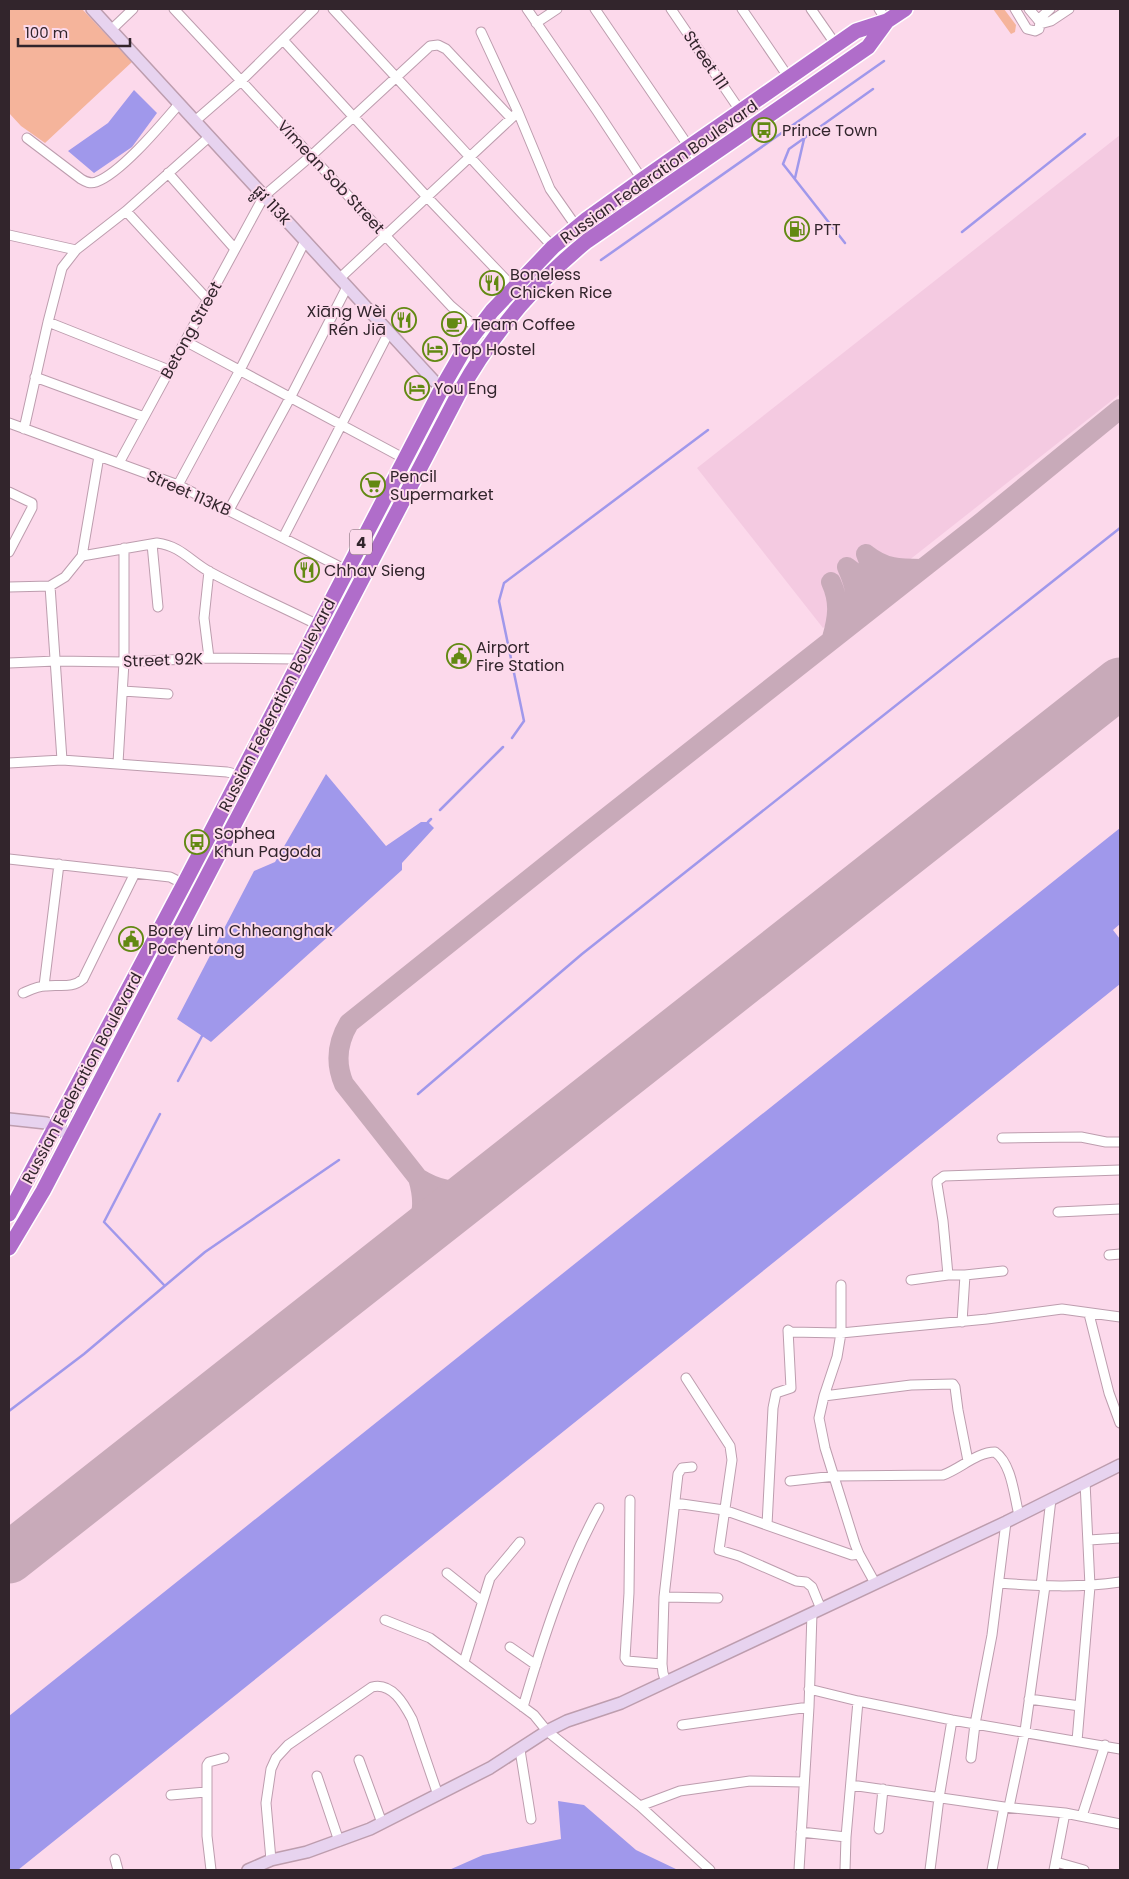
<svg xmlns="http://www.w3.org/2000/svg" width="1129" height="1879" font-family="Poppins,'Noto Sans Khmer',sans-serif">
  <rect width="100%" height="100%" fill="#fcd9eb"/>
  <path fill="#f4cae1" d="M1120 135V394L823 628 697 468Z"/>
  <path fill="#f5b49b" d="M9 9H82L132 62 45 143 21 126 9 113Z
    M993 9H1004L1016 25 1015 32 1011 34Z"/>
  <path fill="#a098eb" d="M134 90 157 113 132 147 94 173 68 151 108 123Z
    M326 774 386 846 421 822H428L434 828 402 863V870L211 1042 177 1019 254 871 275 862Z
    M1120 828V924L1113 930 1120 939V984L18 1870H9V1716Z
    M558 1801 584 1805 636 1850 678 1870H449L483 1855 561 1839Z"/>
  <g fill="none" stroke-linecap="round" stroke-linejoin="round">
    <path stroke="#a098eb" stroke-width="2.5" d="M795 178 804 139
      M962 232 1085 134
      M845 243 783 164 789 149 873 89
      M601 260 884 61
      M512 738 524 721 499 601 504 583 708 430
      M440 810 503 747
      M428 822 431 819
      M178 1081 202 1036
      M418 1094 582 954 1120 528
      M160 1114 104 1222 164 1285
      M9 1411 84 1354 205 1252 339 1160"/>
    <path stroke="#c8aab9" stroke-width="20" d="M866 554 874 575 872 595
      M866 554C885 569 899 569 922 569
      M847 567C867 583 883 589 907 579
      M847 567C859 594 857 600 848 627
      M831 582C840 602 838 617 832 638
      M418 1178C439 1191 452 1192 477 1190
      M410 1243C422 1218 426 1205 418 1178L344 1084C335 1063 337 1043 349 1023L583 836 983 521 1120 409"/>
    <path stroke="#c8aab9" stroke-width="51" d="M9 1558 1120 683"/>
    <defs>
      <path id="street" d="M174 9 451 306 478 329 493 338
        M333 9 553 247
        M527 9 597 111 653 196
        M595 9 700 163
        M671 9 741 112
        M742 9 789 78
        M811 9 836 45
        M879 9 887 21
        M1015 9 1027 29 1035 31 1039 29 1040 22 1029 9
        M1038 20 1050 9
        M536 23 557 9
        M1040 24 1051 21 1069 9
        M111 30 133 9
        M481 32 518 112 550 189 578 229
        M283 40 427 197 513 287
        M195 121 241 81 314 9
        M27 138 81 179C86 182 90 184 96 182 121 173 161 125 179 104
        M168 173 235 249
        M126 211 208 300
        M9 235 76 250
        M340 278 518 112
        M48 322 169 370
        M185 341 420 467
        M35 377 144 417
        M9 423 178 485 362 578
        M24 429 48 322 62 268 76 250 126 211 209 137
        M119 463 264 196 312 155 430 46 438 45 446 49 511 118
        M178 485 240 370 305 241
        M9 492 32 503V508L9 552
        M229 510 290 398 347 287
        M283 538 389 332
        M152 544 158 607
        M82 556 157 543C181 546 190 561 210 572 245 591 282 607 318 625
        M50 586 62 760
        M9 587 50 586 65 577 82 556 99 456
        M209 658 204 618 209 571
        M9 663 56 661 124 662 209 658 296 659 316 668
        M123 691 168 694
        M9 763 62 760 227 772 240 775
        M118 763 124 662V548
        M9 859 170 877 188 886
        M44 986 59 864
        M23 993C30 990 38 986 46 986 59 984 72 989 83 979L135 873
        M1002 1138 1081 1137 1106 1142H1120
        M1058 1212 1120 1209
        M1109 1255 1120 1254
        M965 1275H948L943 1221 937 1184V1181L944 1176 1120 1170
        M911 1280 948 1275
        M841 1285V1333L837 1357 824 1396 819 1418 825 1448 855 1544 859 1554 875 1583
        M1089 1314 1109 1393 1120 1423
        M962 1322 965 1275 1003 1271
        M686 1378 730 1446 732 1460 719 1550 739 1556 796 1581 806 1582 812 1587 821 1609
        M824 1396 911 1385 953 1384 955 1387 958 1410 968 1461
        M790 1481 835 1476 943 1475C960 1469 977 1452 995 1452 1012 1464 1014 1496 1019 1515
        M630 1500 629 1593 625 1658 627 1661 662 1664
        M675 1503 724 1510 852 1555 859 1554
        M767 1525 773 1408 776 1393 791 1388 788 1330 791 1332 841 1333 987 1319 1062 1309 1120 1317
        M1089 1540 1120 1538
        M447 1573 482 1601
        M999 1583C1040 1586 1079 1588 1120 1582
        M1041 1586 1051 1499
        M664 1597 718 1598
        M385 1620 430 1638 534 1715 547 1731 640 1806 710 1870
        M510 1647 536 1665
        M464 1662 490 1578 520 1542
        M666 1682 663 1673 662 1664 664 1597 678 1474 682 1468 692 1467
        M809 1689 858 1701 952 1720 1120 1749
        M1029 1699 1080 1706
        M523 1707C543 1639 565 1570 599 1508
        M682 1725 809 1707
        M1077 1741 1090 1586 1085 1482
        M520 1750 531 1819
        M971 1758 975 1724 992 1635 1006 1522
        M359 1760 382 1823
        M317 1776 339 1841
        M851 1785 1004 1807 1065 1813 1120 1824
        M171 1795 206 1792
        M640 1806 680 1791 750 1781 804 1782
        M1009 1807 1025 1731 1045 1586
        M1082 1816 1105 1745
        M879 1829 883 1789
        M801 1832 846 1837
        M115 1859 118 1870
        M271 1860 266 1803 271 1769 276 1758 288 1745 372 1687C392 1682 404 1704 412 1719L438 1795
        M1056 1862 1084 1870
        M211 1870 207 1836V1765L209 1762 224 1758
        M799 1870 809 1707 812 1613
        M845 1870 846 1837 858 1701
        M930 1870 939 1798 952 1720
        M992 1870 1004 1807
        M1054 1870 1065 1813"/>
      <path id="secondary" d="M92 9 434 381 458 395
        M9 1119 46 1123 72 1136
        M248 1870 271 1860 307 1852 370 1829 490 1768 547 1731 567 1721 621 1703 1006 1522 1120 1465"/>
      <path id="highway" d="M9 1214 184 884 443 386 469 341 492 311 553 247 587 219 643 179 856 31 887 21 905 9
        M9 1248 43 1191 458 395C491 335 534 284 587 241L868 47 887 21"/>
    </defs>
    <use href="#street" stroke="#bd9dae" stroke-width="11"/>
    <use href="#secondary" stroke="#bd9dae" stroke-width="14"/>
    <use href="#highway" stroke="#fff" stroke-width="18"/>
    <use href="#street" stroke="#fff" stroke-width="9"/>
    <use href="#secondary" stroke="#e7d3ef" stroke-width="11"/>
    <use href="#highway" stroke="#b06dca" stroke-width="15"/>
  </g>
  <defs>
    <symbol id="bus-ring" viewBox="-11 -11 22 22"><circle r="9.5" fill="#fcd9eb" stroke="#628912" stroke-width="1.5"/><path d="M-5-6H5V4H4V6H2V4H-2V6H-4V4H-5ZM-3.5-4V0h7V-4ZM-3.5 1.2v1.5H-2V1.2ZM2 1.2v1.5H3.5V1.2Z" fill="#628912"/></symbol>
    <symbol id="fuel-ring" viewBox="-11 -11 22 22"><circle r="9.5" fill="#fcd9eb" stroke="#628912" stroke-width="1.5"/><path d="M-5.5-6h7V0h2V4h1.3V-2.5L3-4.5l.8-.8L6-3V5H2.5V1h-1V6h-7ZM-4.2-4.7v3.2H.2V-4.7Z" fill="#628912"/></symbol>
    <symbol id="restaurant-ring" viewBox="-11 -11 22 22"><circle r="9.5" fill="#fcd9eb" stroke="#628912" stroke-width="1.5"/><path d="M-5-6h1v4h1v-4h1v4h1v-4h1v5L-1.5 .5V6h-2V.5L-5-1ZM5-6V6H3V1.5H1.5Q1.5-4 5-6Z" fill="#628912"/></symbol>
    <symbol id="cafe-ring" viewBox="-11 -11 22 22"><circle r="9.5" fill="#fcd9eb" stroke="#628912" stroke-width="1.5"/><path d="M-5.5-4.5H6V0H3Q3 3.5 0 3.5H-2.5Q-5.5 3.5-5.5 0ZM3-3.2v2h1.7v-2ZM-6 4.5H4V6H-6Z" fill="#628912"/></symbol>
    <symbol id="hotel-ring" viewBox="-11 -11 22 22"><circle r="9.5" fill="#fcd9eb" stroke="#628912" stroke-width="1.5"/><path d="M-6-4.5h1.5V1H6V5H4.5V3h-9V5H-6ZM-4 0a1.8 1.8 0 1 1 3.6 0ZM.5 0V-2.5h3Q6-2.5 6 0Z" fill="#628912"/></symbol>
    <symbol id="supermarket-ring" viewBox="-11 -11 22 22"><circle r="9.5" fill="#fcd9eb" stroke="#628912" stroke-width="1.5"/><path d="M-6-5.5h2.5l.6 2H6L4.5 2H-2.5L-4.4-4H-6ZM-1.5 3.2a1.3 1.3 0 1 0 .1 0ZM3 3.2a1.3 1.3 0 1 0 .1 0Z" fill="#628912"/></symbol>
    <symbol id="civic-ring" viewBox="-11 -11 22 22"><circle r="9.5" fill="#fcd9eb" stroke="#628912" stroke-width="1.5"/><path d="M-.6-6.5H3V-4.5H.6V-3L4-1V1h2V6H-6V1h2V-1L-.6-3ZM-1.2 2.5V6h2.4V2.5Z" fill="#628912"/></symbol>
  </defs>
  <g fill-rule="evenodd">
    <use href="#bus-ring" x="750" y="116" width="28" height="28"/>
    <use href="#fuel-ring" x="783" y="215" width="28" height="28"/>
    <use href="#restaurant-ring" x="478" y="269" width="28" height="28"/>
    <use href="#restaurant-ring" x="390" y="306" width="28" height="28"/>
    <use href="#cafe-ring" x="440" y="310" width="28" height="28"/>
    <use href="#hotel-ring" x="421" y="335" width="28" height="28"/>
    <use href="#hotel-ring" x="403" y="374" width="28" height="28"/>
    <use href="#supermarket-ring" x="359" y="471" width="28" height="28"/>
    <use href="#restaurant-ring" x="293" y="556" width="28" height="28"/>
    <use href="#civic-ring" x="445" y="642" width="28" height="28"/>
    <use href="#bus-ring" x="183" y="828" width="28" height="28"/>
    <use href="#civic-ring" x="117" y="925" width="28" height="28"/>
  </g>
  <g text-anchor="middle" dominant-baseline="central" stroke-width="4" stroke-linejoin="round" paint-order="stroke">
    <rect fill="#fcd9eb" stroke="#6f5b65" stroke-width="1" x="350" y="529.5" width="22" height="25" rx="4"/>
    <g font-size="15" font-weight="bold" fill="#32252c">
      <text x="361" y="542">4</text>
    </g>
    <g font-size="16" fill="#32252c" stroke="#fcd9eb">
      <text transform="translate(706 60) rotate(56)">Street 111</text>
      <text transform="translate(659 172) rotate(-35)">Russian Federation Boulevard</text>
      <text transform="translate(331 177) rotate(47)">Vimean Sob Street</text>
      <text transform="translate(272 205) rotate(47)">ផ្លូវ 113k</text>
      <text transform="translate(191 330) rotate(-61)">Betong Street</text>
      <text transform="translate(189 493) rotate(24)">Street 113KB</text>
      <text transform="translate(163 660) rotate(-2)">Street 92K</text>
      <text transform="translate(277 705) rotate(-63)">Russian Federation Boulevard</text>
      <text transform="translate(82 1078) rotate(-62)">Russian Federation Boulevard</text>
    </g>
    <g font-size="16" fill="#32252c" stroke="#fcd9eb" text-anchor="start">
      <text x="782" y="130">Prince Town</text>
      <text x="814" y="229">PTT</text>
      <text x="510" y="274">Boneless<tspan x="510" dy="18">Chicken Rice</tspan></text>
      <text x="386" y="311" text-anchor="end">Xiāng Wèi<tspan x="386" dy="18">Rén Jiā</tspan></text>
      <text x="472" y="324">Team Coffee</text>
      <text x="452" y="349">Top Hostel</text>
      <text x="434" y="388">You Eng</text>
      <text x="390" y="476">Pencil<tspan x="390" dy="18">Supermarket</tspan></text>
      <text x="324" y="570">Chhav Sieng</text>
      <text x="476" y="647">Airport<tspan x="476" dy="18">Fire Station</tspan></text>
      <text x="214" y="833">Sophea<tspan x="214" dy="18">Khun Pagoda</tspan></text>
      <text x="148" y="930">Borey Lim Chheanghak<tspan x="148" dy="18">Pochentong</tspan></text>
    </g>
  </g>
  <rect width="1129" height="1879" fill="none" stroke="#32252c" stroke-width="20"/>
  <path d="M18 38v8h112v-8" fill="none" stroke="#32252c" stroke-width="2.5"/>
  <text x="25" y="38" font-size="15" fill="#32252c" stroke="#fcd9eb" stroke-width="4" paint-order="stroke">100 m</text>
</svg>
